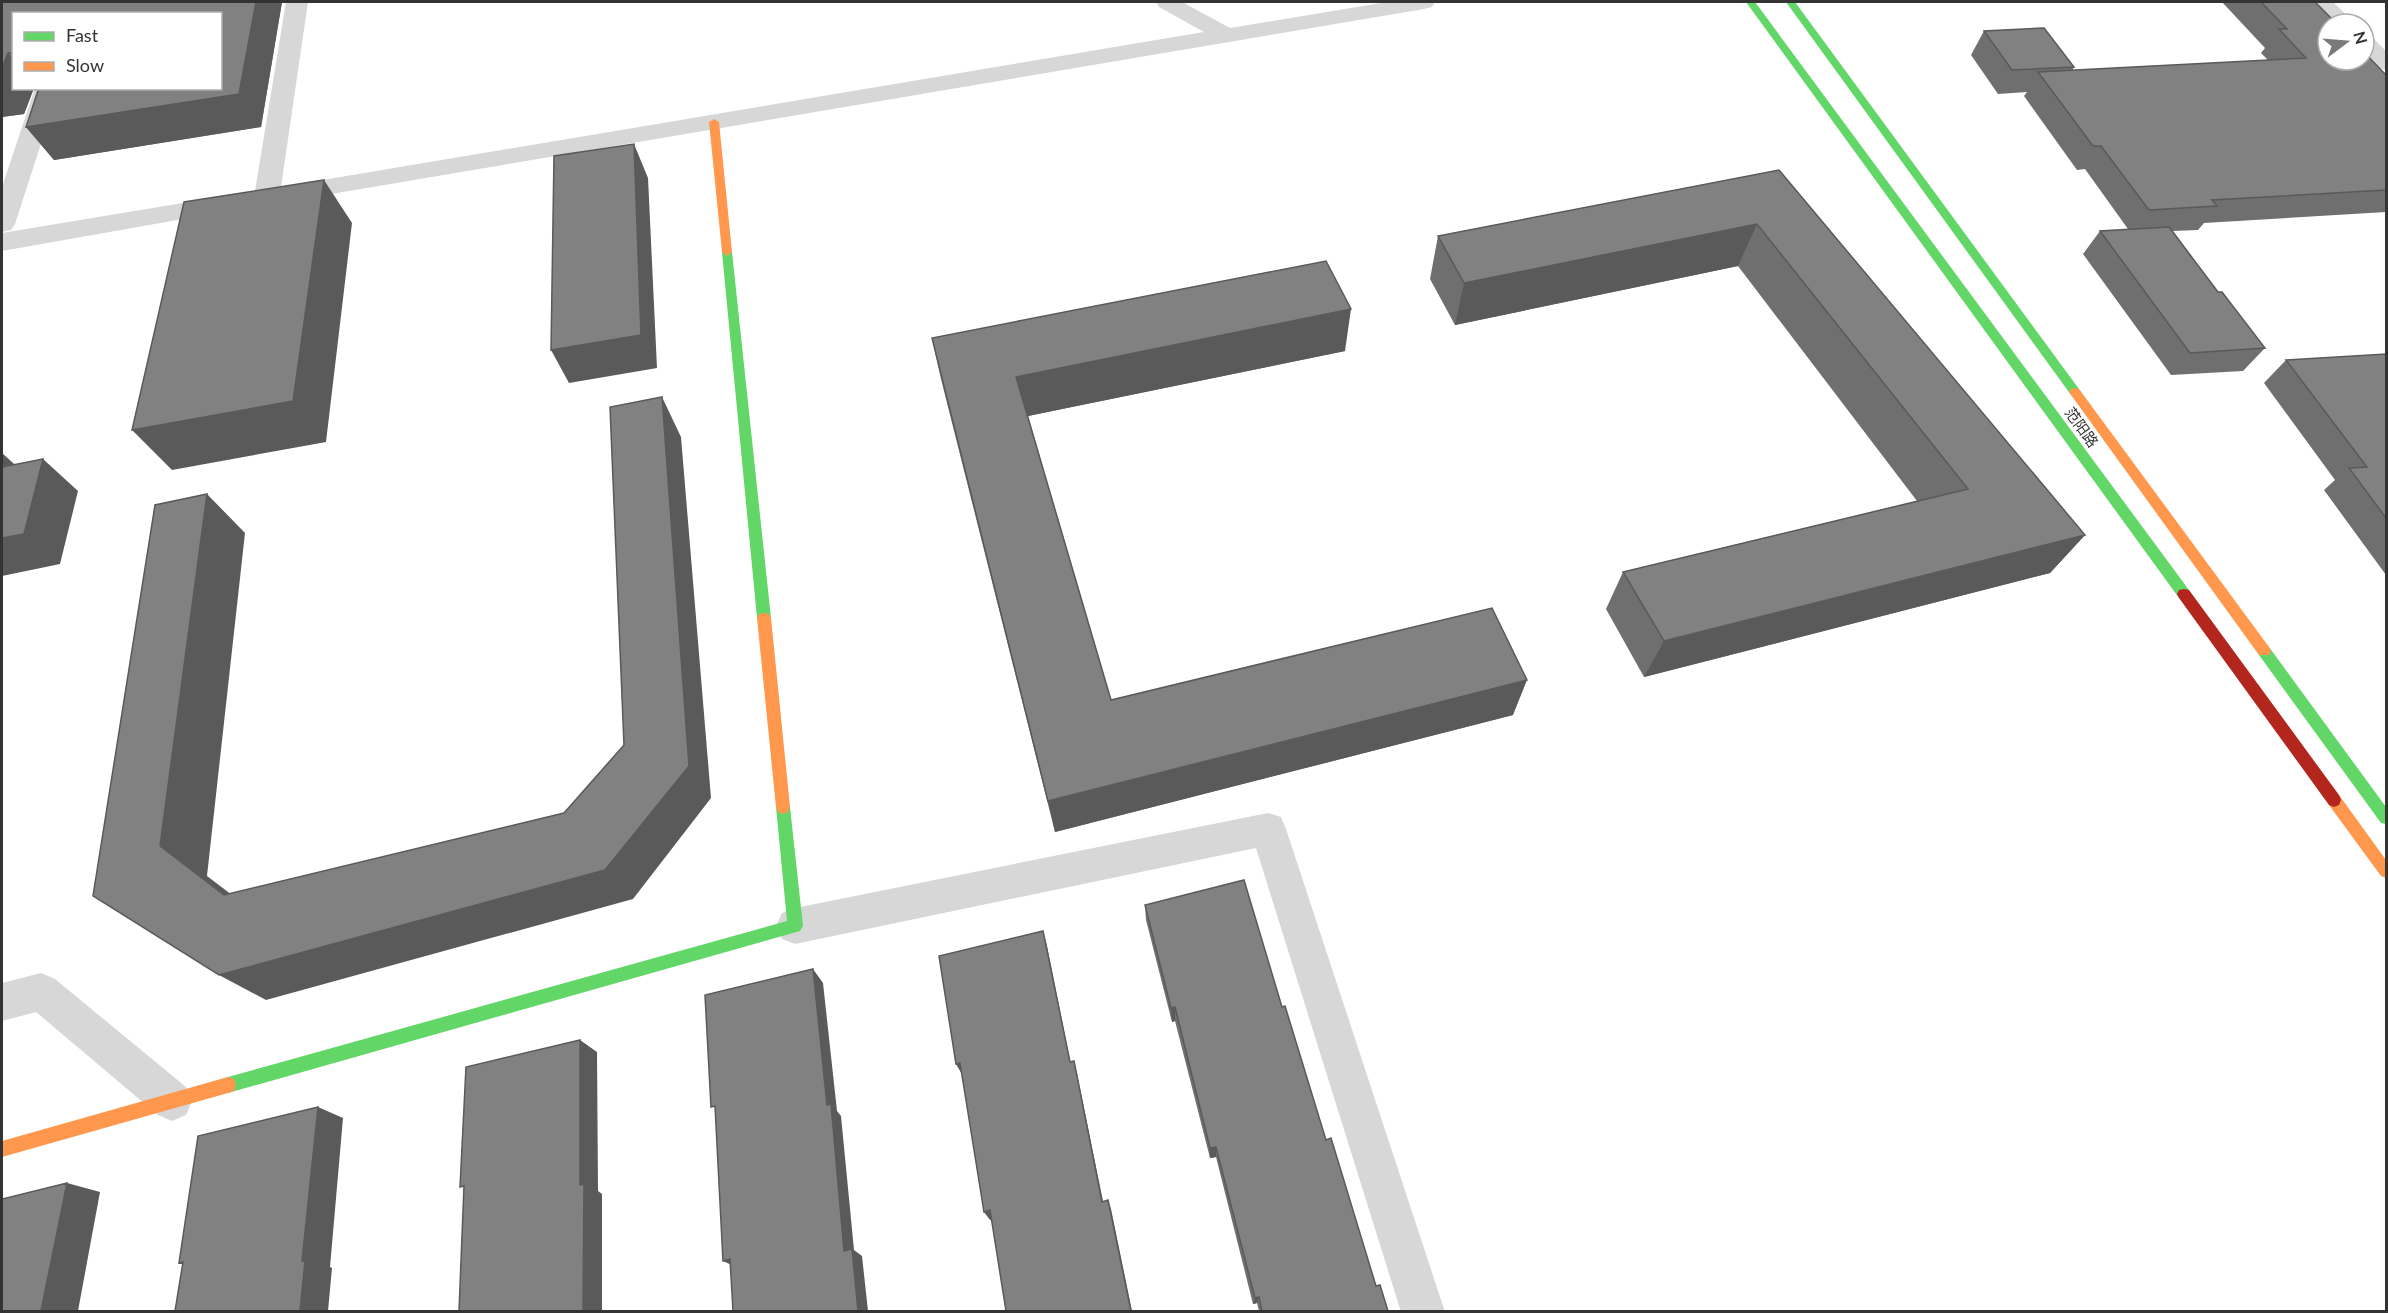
<svg xmlns="http://www.w3.org/2000/svg" width="2388" height="1313" font-family="Lato,'Noto Sans SC',sans-serif">
  <rect width="100%" height="100%" fill="#fff"/>
  <g fill="none" stroke-linecap="round" stroke-linejoin="round">
    <path fill="#d7d7d7" fill-rule="evenodd" d="M286 2H308L281 187 1204 32 1159 7 1156 2H1182L1230 28 1387 2H1435L1432 7 1424 9 284 202C275 200 269 206 258 203L254 197Z
      M2309 2H2333L2356 24H2332Z
      M2364 35 2372 37 2386 51V70L2378 68 2364 55Z
      M35 88H59L15 224 11 230 2 232V187Z
      M225 196 234 198 238 204 234 210 2 251V233Z
      M1268 813 1281 817 1286 829 1445 1312H1401L1256 848 795 944 782 939 776 926 782 913 795 908Z
      M41 973 55 979 186 1087 192 1101 186 1115 172 1121 158 1115 36 1012 2 1021V983Z"/>
    <path fill="#63d668" fill-rule="evenodd" d="M1746 2H1755L2189 590 2191 594 2189 598H2179Z
      M1786 2H1795L2079 389 2081 392 2079 395H2071Z
      M727 248 732 252 771 618 769 622H759L757 618 722 252Z
      M2264 645 2269 647 2386 807V824L2381 823 2259 655 2257 651 2259 647Z
      M783 800 788 802 790 807 803 926 800 931 228 1093 222 1091 220 1085 222 1079 228 1077 787 921 776 807 778 802Z"/>
    <path fill="#ff974d" fill-rule="evenodd" d="M714 119 719 122 732 252 727 256 722 252 709 122Z
      M2075 388 2079 389 2269 647 2271 651 2269 655H2259L2071 395 2069 392 2071 389Z
      M764 613 769 614 771 618 790 807 788 812 783 814 778 812 776 807 757 618 759 614Z
      M2334 793 2339 795 2386 860V878L2381 876 2329 805 2327 800 2329 795Z
      M228 1077 234 1079 236 1085 234 1091 228 1093 2 1157V1141Z"/>
    <path fill="#b3261e" fill-rule="evenodd" d="M2184 589 2189 590 2339 795 2341 800 2339 805 2334 807 2329 805 2179 598 2177 594 2179 590Z"/>
  </g>
  <path fill="#6f6f6f" d="M2 2H282L261 127 54 160 26 127 38 88H220V14H14V88H34L24 114 2 117Z
    M2222 2H2315L2386 75V212L2204 223 2198 230 2173 231 2218 292 2265 348 2243 371 2171 375 2083 254 2100 231 2128 229 2085 169 2077 170 2024 96 2027 92 1998 94 1971 55 1984 31 2074 67 2072 71 2268 60 2261 53 2265 48Z
    M1779 170 2085 535 2050 573 1644 677 1606 609 1623 572 1917 501 1738 266 1455 325 1430 279 1438 236Z
    M932 338 1345 351 1028 416 1111 700 1513 715 1055 832 941 379Z
    M2386 354V575L2324 490 2335 480 2264 383 2286 360Z
    M1145 905 1282 1007 1326 1140 1376 1286 1388 1311H1259L1257 1303 1253 1304 1216 1157 1210 1158 1175 1021 1172 1022 1146 920Z"/>
  <path fill="#5a5a5a" d="M256 2H282L261 127 54 160 26 127Z
    M8 53 14 60V88H34L24 114 2 117V68Z
    M634 144 648 178 657 368 569 383 551 350Z
    M324 180 352 223 326 442 172 470 132 430Z
    M1757 224 1738 266 1455 325 1464 283Z
    M1351 309 1345 351 1023 417 1016 377Z
    M662 397 681 437 711 798 633 899 266 1000 219 975 689 766Z
    M2 453 23 472 2 491Z
    M43 459 78 491 60 564 2 576V538Z
    M207 494 245 533 207 876 269 923 224 895 160 846Z
    M2085 535 2050 573 1644 677 1664 641Z
    M1527 680 1513 715 1055 832 1048 801Z
    M1043 931 1047 946 1073 1075 1070 1062Z
    M813 969 823 983 837 1111 841 1116 854 1250 862 1256 868 1311H858L844 1251 827 1105Z
    M1175 1007V1021L1172 1022 1171 1008Z
    M580 1040 597 1052 598 1191 602 1194V1311H583L580 1185Z
    M1074 1061 1077 1074 1105 1211 1102 1202Z
    M960 1063 963 1076 956 1064Z
    M318 1107 343 1118 330 1267 332 1268 328 1311H300L302 1261Z
    M1216 1147V1157L1210 1158V1148Z
    M67 1183 100 1192 78 1311H41Z
    M1108 1200 1111 1209 1132 1311H1131Z
    M990 1210 996 1219 990 1220 984 1212Z
    M730 1259 738 1268 723 1261Z
    M1259 1297 1257 1303 1253 1304 1255 1298Z"/>
  <path fill="#818181" stroke="#5a5a5a" stroke-width="1.5" d="M2 2H256L239 94 26 127 39 88H220V14H14V53H8L2 68Z
    M2261 2H2315L2337 24H2328V60H2364V52L2386 75V190L2212 200 2217 206 2149 210 2101 146H2093L2038 72 2306 58 2279 29H2287Z
    M2044 28 2074 67 2012 70 1984 31Z
    M634 144 641 335 551 350 554 156Z
    M1779 170 2085 535 1664 641 1623 572 1968 489 1757 224 1464 283 1438 236Z
    M324 180 293 401 132 430 184 202Z
    M2169 227 2218 292H2222L2265 348 2190 353 2100 231Z
    M1326 261 1351 309 1016 377 1111 700 1492 608 1527 680 1048 801 932 338Z
    M2386 354V518L2349 468 2367 467 2286 360Z
    M662 397 689 766 605 870 219 975 93 896 155 505 207 494 160 846 224 895 564 813 624 745 610 407Z
    M43 459 24 534 2 538V467Z
    M1244 880 1282 1007 1285 1006 1326 1140 1331 1138 1376 1286 1380 1285 1388 1311H1262L1259 1297 1255 1298 1216 1147 1210 1148 1175 1007 1171 1008 1145 905Z
    M1043 931 1070 1062 1074 1061 1102 1202 1108 1200 1131 1311H1006L990 1210 984 1212 960 1063 956 1064 939 956Z
    M813 969 827 1105 831 1104 844 1251 852 1249 858 1311H733L730 1259 723 1261 715 1106 711 1107 705 995Z
    M580 1040V1185L584 1184 583 1311H459L464 1186 460 1187 466 1067Z
    M318 1107 302 1261H305L300 1311H175L183 1262 179 1263 198 1136Z
    M67 1183 41 1311H2V1199Z"/>
  <g text-anchor="middle" dominant-baseline="central" stroke-width="6" stroke-linejoin="round" paint-order="stroke">
    <g font-size="15" fill="#333" stroke="#fff">
      <text transform="translate(2082 427) rotate(54)">范阳路</text>
    </g>
  </g>
  <rect width="2388" height="1313" fill="none" stroke="#333333" stroke-width="6"/>
  <rect x="12" y="12" width="210" height="78" fill="#ffffff" stroke="#adadad" stroke-width="1.5"/>
  <rect x="24" y="32" width="30" height="9" fill="#63d668" stroke="#adadad" stroke-width="1.5"/>
  <text x="66" y="42" font-size="18" fill="#333333">Fast</text>
  <rect x="24" y="62" width="30" height="9" fill="#ff974d" stroke="#adadad" stroke-width="1.5"/>
  <text x="66" y="72" font-size="18" fill="#333333">Slow</text>
  <g transform="translate(2346 42) rotate(74)"><circle r="28" fill="#ffffff" stroke="#adadad" stroke-width="1.5"/>
  <path d="M0-4.5L10 22L0 15L-10 22Z" fill="#7a7a7a"/>
  <text y="-9" font-size="16" font-weight="bold" text-anchor="middle" fill="#333333">N</text>
  </g>
</svg>
